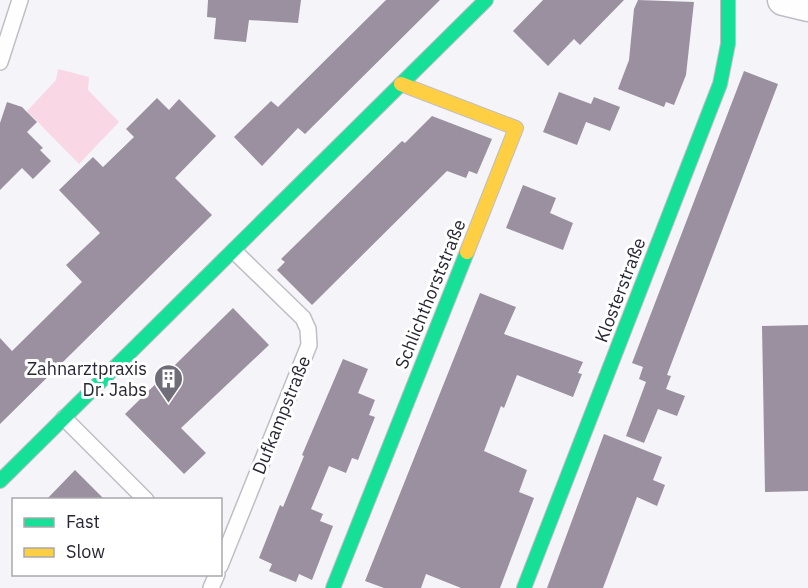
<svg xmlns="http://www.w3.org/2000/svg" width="808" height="588" viewBox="0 0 808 588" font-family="'IBM Plex Sans',sans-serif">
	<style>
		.green { fill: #fad7e5 }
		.building { fill: #9b909f }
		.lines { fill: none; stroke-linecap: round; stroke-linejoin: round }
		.lane-casing { stroke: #bfbec6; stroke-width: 18 }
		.street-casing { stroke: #bfbec6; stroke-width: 33 }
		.fast-casing { stroke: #bfbec6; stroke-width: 16 }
		.slow-casing { stroke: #bfbec6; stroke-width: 16 }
		.lane { stroke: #fefefe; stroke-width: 15 }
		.street { stroke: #fefefe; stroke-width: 30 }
		.fast { stroke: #16e098; stroke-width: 14 }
		.slow { stroke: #ffcf43; stroke-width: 14 }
		.labels { text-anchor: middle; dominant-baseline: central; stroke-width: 6; stroke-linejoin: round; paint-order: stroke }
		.street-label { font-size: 18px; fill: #272633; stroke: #fff }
		.poi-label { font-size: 18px; fill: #272633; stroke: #fff; text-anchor: end }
	</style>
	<rect width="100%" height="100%" fill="#f5f5f9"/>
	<path class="green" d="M58,69L89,77L88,90L119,122L79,164L27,111L56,80Z"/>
	<g class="building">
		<path d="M208,0H301L298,23L249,20L246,42L214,39L216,18L207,17Z"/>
		<path d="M386,0H440L305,134L298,128L262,166L234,137L271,101L278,107Z"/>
		<path d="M543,0H624L580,45L574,39L548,66L513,31Z"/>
		<path d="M638,0L694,2L686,75L674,105L666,102L664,107L618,89L629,60L634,9Z"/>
		<path d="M744,71L778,84L667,375L671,376L666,389L685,396L677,416L658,409L644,443L626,436L646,382L639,379L643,367L632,363Z"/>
		<path d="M559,92L591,104L594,97L620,107L610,131L586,122L577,145L543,132Z"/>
		<path d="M157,98L169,110L179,99L216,136L175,178L212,215L0,424V338L12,351L82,282L66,265L100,233L59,190L93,157L103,167L134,137L126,129Z"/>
		<path d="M7,102L22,107L37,122L27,132L43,148L40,150L51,161L33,179L22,168L0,190V123Z"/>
		<path d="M432,116L492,139L477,174L469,171L466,178L447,171L312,305L277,270L285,262L281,259L402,141L405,143Z"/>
		<path d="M523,185L556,198L550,213L573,223L563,250L506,228Z"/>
		<path d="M480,293L516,307L504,334L583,362L578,373L582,374L573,397L517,375L504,408L501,406L484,451L527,470L519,492L534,498L500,588H461L426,574L421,588H384L365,581Z"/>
		<path d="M233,308L269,345L181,428L206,453L184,474L125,414Z"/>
		<path d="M808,325V491L765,492L762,326Z"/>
		<path d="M343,359L368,369L358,393L375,400L369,415L375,417L358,460L352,458L346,473L329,466L311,509L323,514L320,521L333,526L312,580L299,574L296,582L269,571L272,564L259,558L280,505L283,507L304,456L302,455Z"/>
		<path d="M604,434L662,457L653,480L665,485L657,506L637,497L603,588H547Z"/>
		<path d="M75,470L105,500H46Z"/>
	</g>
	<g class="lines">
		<defs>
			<g id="lane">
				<path d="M0,62L20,0"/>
				<path d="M64,418L146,500"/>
				<path d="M220,566L309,345L308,329L303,318L234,251"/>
				<path d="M211,588L217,574"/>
			</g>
			<path id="street" d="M783,0L808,6"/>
			<g id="fast">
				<path d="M0,481L486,0"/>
				<path d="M333,588L467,252"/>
				<path d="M524,588L720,84L728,44V0"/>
			</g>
			<path id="slow" d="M401,84L516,128L467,252"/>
		</defs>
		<use href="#lane" class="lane-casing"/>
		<use href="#street" class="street-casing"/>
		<use href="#fast" class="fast-casing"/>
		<use href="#slow" class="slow-casing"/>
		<use href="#lane" class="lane"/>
		<use href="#street" class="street"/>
		<use href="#fast" class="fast"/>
		<use href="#slow" class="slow"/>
	</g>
	<defs>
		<symbol id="building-pin" viewBox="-11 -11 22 30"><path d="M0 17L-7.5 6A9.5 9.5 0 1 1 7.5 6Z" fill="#6f6e78" stroke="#fff"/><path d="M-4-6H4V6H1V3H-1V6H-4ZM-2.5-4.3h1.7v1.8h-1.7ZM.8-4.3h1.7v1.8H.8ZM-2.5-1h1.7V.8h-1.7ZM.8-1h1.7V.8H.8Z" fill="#fff"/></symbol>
	</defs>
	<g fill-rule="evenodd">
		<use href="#building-pin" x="152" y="362" width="33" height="45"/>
	</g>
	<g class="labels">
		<g class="street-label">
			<text transform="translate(620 290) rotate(-69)">Klosterstraße</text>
			<text transform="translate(430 294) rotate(-68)">Schlichthorststraße</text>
			<text transform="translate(281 415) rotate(-68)">Dufkampstraße</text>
		</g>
		<g class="poi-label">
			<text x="147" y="368">Zahnarztpraxis<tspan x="147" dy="21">Dr. Jabs</tspan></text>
		</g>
	</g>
	<rect x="12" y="498" width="210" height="78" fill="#ffffff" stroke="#a9a8ad" stroke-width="1.5"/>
	<rect x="24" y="518" width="30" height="9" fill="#16e098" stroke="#a9a8ad" stroke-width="1.5"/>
	<text x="66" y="528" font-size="18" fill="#272633">Fast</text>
	<rect x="24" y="548" width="30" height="9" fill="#ffcf43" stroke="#a9a8ad" stroke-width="1.5"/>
	<text x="66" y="558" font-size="18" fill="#272633">Slow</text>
</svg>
